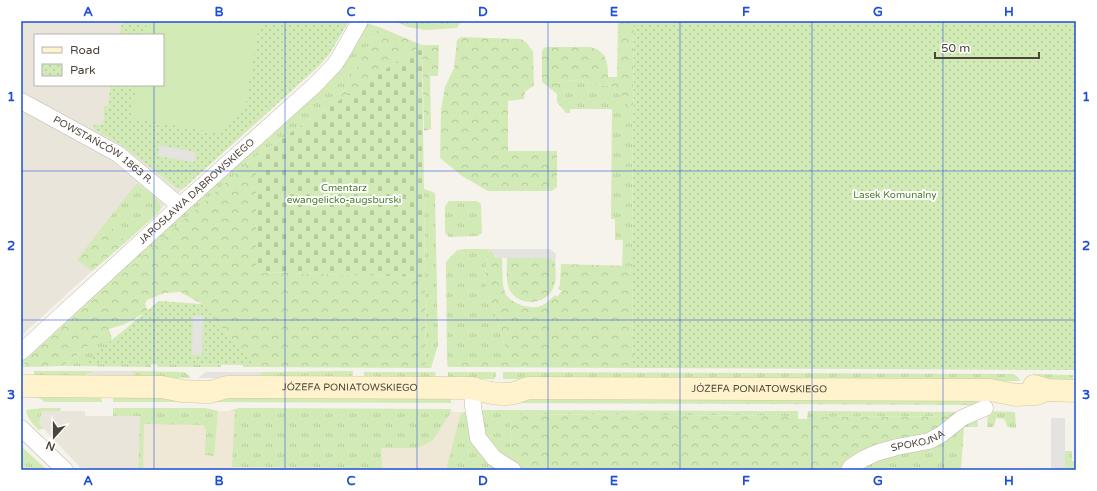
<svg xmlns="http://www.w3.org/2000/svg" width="1097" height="491" viewBox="0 0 1097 491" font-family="'Varela Round',sans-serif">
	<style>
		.residential { fill: #eae5da }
		.education { fill: #efe8d6 }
		.grass { fill: url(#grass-tufts) }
		.forest { fill: url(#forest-crowns) }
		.cemetery { fill: url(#cemetery-stones) }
		.park { fill: url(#park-dots) }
		.pitch { fill: #d2eab5 }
		.parking { fill: #e5e3e0 }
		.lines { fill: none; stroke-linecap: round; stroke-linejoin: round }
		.street-casing { stroke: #c2bbae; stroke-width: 17 }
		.secondary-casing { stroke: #d6c79b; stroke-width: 23 }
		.street { stroke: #fff; stroke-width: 16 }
		.secondary { stroke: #fff3cd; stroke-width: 22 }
		.grid { fill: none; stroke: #1d4ed8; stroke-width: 1; stroke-opacity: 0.55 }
		.labels { text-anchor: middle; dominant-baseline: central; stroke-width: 4; stroke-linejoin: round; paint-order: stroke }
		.street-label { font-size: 10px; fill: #4b4439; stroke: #fff }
		.park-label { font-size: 10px; fill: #4a7f2a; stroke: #fff }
		.neatline { fill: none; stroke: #1d4ed8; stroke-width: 1.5 }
		.grid-label { font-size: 13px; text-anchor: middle; font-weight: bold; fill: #1d4ed8 }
	</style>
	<defs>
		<pattern id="grass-tufts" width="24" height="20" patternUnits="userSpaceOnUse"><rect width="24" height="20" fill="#d2eab5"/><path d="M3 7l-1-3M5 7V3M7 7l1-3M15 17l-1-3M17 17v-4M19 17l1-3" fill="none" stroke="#b6ca9c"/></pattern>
		<pattern id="forest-crowns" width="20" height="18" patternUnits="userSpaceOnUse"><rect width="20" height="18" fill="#d2eab5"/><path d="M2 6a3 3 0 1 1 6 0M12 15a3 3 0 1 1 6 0" fill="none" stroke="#b6ca9c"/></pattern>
		<pattern id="cemetery-stones" width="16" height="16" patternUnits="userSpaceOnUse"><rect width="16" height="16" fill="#d2eab5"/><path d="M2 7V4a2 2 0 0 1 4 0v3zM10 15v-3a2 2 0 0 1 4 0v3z" fill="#b6ca9c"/></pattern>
		<pattern id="park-dots" width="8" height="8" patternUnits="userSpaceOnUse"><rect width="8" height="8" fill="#d2eab5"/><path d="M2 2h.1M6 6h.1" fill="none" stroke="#b6ca9c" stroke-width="1.8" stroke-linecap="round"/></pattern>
	</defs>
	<rect width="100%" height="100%" fill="#f6f3ec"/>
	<g class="residential">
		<path d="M21,21H122L119,35H35V85H110L108,107H104L103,125L93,124L94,129L121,145L181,189L184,188L161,208L159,212L92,271L21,336Z"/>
		<path d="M42,411H85V416H140L138,470H83L39,424Z"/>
	</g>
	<path class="education" d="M140,411L468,412L470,470H138Z"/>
	<g class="grass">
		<path d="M366,23L379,27L337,102L256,156L26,359L24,367H21V360L322,86Z"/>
		<path d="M573,80L613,87L633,111L632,266H622L623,240H615V219H611L612,109H570V113H566L557,102V83Z"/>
		<path d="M137,183C146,190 159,197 161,208L159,212L126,242L106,222Z"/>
		<path d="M424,189L435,193L438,345L431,368H426V366Z"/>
		<path d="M449,201H477L481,204L482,233L478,236L449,237L445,233V206Z"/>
		<path d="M464,249H489L484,279L509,360H447L446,262L457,250Z"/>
		<path d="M109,329L112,340L104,356L151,363V367L63,366Z"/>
		<path d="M157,363L221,365V367H157Z"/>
		<path d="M34,371H95C79,380 53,377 34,377Z"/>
		<path d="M132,371L185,372L191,378H139L135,376Z"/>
		<path d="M353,371L352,378L263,377L261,376V372Z"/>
		<path d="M364,372H435L436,374L432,379L364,378Z"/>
		<path d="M448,372H496V376L494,379H448Z"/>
		<path d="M503,372L1014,374L1019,378L1020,381L503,379Z"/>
		<path d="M1034,374L1073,375V379L1069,381L1031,377Z"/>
		<path d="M36,396H98L102,399V402H45Z"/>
		<path d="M117,396H191L185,402H113V399Z"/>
		<path d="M201,396L447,397L451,400V403L207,402Z"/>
		<path d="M504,397L975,399L978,405L507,403Z"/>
		<path d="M42,408H61L60,411H42L39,424L44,428L39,430C33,424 28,420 26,410Z"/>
		<path d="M113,408H205L218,411L214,456L205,455L206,430L203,425L144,424L143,470H138L140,416H113Z"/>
		<path d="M239,408L451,409V412L433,440L417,448H381L382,470H361V467L360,468L232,467L235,411H229Z"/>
		<path d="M480,410L798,411V419H807L808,411L977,412L978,427H964L961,470H842L958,416L812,417V422H793V416L511,414L510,453L534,470H446L461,413L468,412Z"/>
		<path d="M988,411L1015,412L1016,428L1007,427L1006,422L1004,419L996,418L994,427H987Z"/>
		<path d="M22,447L47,470H21V448Z"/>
		<path d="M1065,451H1072V461H1076V470H1054L1056,468H1065Z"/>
	</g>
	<g class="forest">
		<path d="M394,21H461L457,28L425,30L408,27Z"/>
		<path d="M618,21H634L633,111L613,87L573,80L557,83V94L542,82V52L543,49L546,47H590C607,52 608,61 608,77H617Z"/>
		<path d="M379,27L422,45H439L438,76H430L431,129L424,131L422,45L337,102Z"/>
		<path d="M461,37L521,39L527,43L533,52L534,85L525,92L524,99L508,101V151H557V187L552,191H488L462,176L440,158L441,109L445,87L454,68L457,40Z"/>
		<path d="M256,156V272L425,277L426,368L243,367V352H240L233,343L202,304L180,292L164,293L147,300L145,304L148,311L125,324L109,329L63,366L24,367L26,359Z"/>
		<path d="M106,222L126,242L92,271L77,260Z"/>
		<path d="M489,249L493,252L496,258H502C503,269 501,282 505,292C508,302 527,309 537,307C544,306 550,300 555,295L557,297L562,291L558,289L560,285L561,264L632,266L633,368L448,367L447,360H509L484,279Z"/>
		<path d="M507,258H550L555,261C556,270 557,285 551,292C540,307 514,305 508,286C506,277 507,267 507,258Z"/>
		<path d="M511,414L793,416V422H811L812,417L959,416L928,436L842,470H534L510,453Z"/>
	</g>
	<path class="cemetery" d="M422,45L425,277L256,272V156Z"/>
	<g class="park">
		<path d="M122,21H349L330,53L320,65L184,188L182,189L177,188L121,145L94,129L93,124L103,125L104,106L108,107L110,85H163V35H119Z"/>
		<path d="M634,21H1076V370L633,368L632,266Z"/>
		<path d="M159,301L202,304L235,342L254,365L83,364Z"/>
	</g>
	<path class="pitch" d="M147,21H260L245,108L218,133L131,118L136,85H163V35H145Z"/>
	<g class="parking">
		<path d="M159,145L196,152L194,162L158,156Z"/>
		<path d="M489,249H550L556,254L555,261L550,258H496L495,257L493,252Z"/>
		<path d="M193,316H203L202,355H192Z"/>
		<path d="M95,371H132L135,376L139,378L80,376L88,375Z"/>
		<path d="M206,372H261V376L265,378H198Z"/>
		<rect x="1051" y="418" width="14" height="50"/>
	</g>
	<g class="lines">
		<defs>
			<g id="street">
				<path id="s1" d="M21,101L47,115L118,154L180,206"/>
				<path id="s2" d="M21,352L180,206L315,85L335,64L342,53L360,21"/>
				<path d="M472,388L473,406L478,438L494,458L513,470"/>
				<path d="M21,428L65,470"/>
				<path id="s3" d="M849,470L851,467L863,459L876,453L897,447L929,441L942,434L962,418L985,408"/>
			</g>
			<g id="secondary">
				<path id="s4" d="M21,386L162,387L182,391L204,392H210L227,387L472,388C486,392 499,396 514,393C519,392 524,389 529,388L990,390L1016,395L1036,394L1047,390"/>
				<path d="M1034,386L1047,390L1076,391"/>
			</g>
		</defs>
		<use href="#street" class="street-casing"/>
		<use href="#secondary" class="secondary-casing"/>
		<use href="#street" class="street"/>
		<use href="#secondary" class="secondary"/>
	</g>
	<path class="grid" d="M154,21V35M285,21V470M417,21V470M548,21V470M680,21V470M812,21V470M943,21V470M154,85V470M21,171H1076M21,320H1076"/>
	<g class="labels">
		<g class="street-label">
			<text stroke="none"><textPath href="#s1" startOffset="96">POWSTAŃCÓW 1863 R.</textPath></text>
			<text stroke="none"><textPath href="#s2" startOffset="238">JAROSŁAWA DĄBROWSKIEGO</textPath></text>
			<text stroke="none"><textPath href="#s4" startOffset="330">JÓZEFA PONIATOWSKIEGO</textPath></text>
			<text stroke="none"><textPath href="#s4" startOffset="741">JÓZEFA PONIATOWSKIEGO</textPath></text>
			<text stroke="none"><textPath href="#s3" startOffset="76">SPOKOJNA</textPath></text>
		</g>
		<g class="park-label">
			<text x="344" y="188">Cmentarz<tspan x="344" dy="12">ewangelicko-augsburski</tspan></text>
			<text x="895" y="195">Lasek Komunalny</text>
		</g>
	</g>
	<rect width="1097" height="491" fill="none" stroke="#ffffff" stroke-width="44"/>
	<rect x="34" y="34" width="130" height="52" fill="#ffffff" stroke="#b7b4b0"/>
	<rect x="42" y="47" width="20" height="6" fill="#fff3cd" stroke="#b7b4b0"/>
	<text x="70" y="54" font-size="12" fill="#4b4439">Road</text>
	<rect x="42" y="64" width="20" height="12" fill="url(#park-dots)" stroke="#b7b4b0"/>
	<text x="70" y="74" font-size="12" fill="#4b4439">Park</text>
	<g transform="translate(54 437) rotate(201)" stroke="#ffffff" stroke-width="3" paint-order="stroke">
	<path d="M0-3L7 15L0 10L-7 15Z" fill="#4b4439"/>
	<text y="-6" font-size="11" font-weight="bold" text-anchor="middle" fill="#4b4439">N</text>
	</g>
	<path d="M935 52v6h104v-6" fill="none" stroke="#4b4439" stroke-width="2"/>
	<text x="941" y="52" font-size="12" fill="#4b4439" stroke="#ffffff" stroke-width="3" paint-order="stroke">50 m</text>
	<rect x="22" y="22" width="1053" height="447" class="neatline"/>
	<g class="grid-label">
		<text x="88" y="16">A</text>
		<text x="219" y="16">B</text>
		<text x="351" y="16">C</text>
		<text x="483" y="16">D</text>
		<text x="614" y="16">E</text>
		<text x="746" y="16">F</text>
		<text x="878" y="16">G</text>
		<text x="1009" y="16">H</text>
		<text x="11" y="101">1</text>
		<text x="1086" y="101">1</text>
		<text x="11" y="250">2</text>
		<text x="1086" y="250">2</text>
		<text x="11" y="399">3</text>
		<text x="1086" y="399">3</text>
		<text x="88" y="485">A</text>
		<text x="219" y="485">B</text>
		<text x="351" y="485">C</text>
		<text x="483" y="485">D</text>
		<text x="614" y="485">E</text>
		<text x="746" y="485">F</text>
		<text x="878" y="485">G</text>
		<text x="1009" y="485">H</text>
	</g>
</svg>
